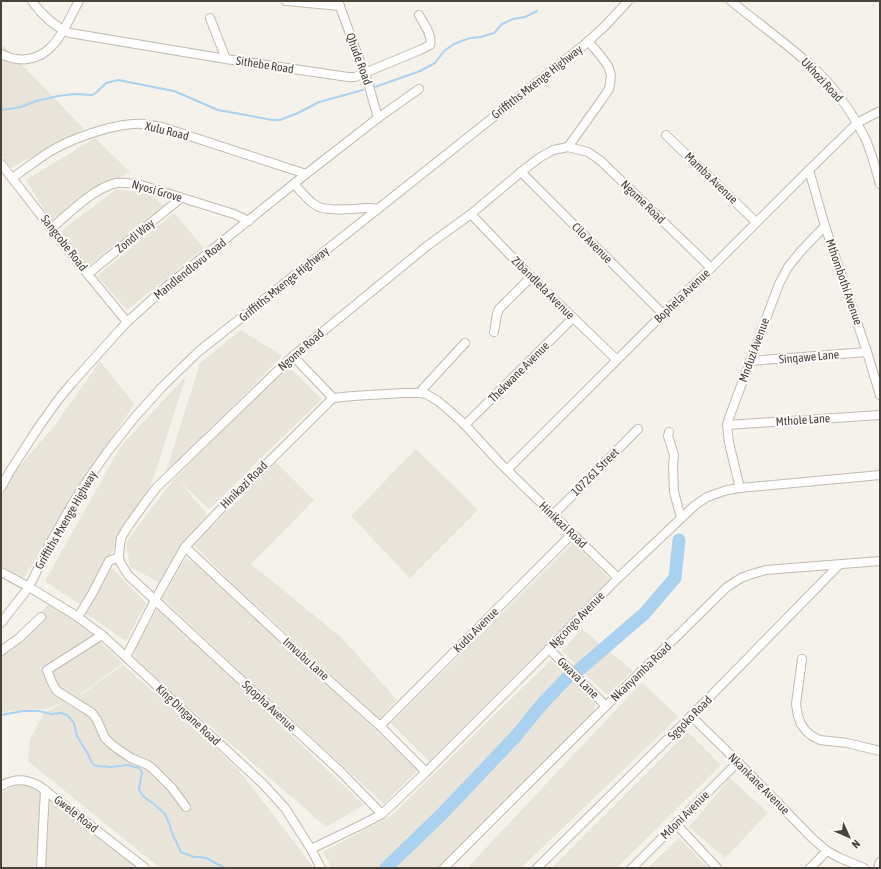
<svg xmlns="http://www.w3.org/2000/svg" width="881" height="869" viewBox="0 0 881 869" font-family="'Asap Condensed',sans-serif">
	<style>
		.residential { fill: #e9e4d9 }
		.lines { fill: none; stroke-linecap: round; stroke-linejoin: round }
		.stream { stroke: #a9d1f0; stroke-width: 2 }
		.river { stroke: #a9d1f0; stroke-width: 13 }
		.minor-casing { stroke: #c1baad; stroke-width: 10 }
		.minor { stroke: #fff; stroke-width: 8 }
		.labels { text-anchor: middle; dominant-baseline: central; stroke-width: 4; stroke-linejoin: round; paint-order: stroke }
		.street-label { font-size: 12px; fill: #494339; stroke: #fff }
	</style>
	<rect width="100%" height="100%" fill="#f5f2eb"/>
	<g class="residential">
		<path d="M1,43L84,129L11,168L1,155Z"/>
		<path d="M95,138L130,172L91,190L51,221L26,180Z"/>
		<path d="M115,190L147,192L164,206L87,267L61,231Z"/>
		<path d="M174,213L204,248L127,310L97,276Z"/>
		<path d="M241,330L282,356L165,475L200,363Z"/>
		<path d="M100,361L134,404L24,578L1,566V494L18,468L56,424Z"/>
		<path d="M285,363L322,399L209,509L178,480L207,514L160,583L130,567L126,542L175,478Z"/>
		<path d="M186,376L152,483L81,605L45,581L121,446Z"/>
		<path d="M416,449L478,510L410,578L351,516Z"/>
		<path d="M276,462L314,500L251,564L342,638L397,700L379,719L232,583L194,545Z"/>
		<path d="M574,542L611,580L429,761L391,723Z"/>
		<path d="M186,558L211,575L418,770L384,804L214,647L162,598Z"/>
		<path d="M112,568L146,603L126,641L84,612L105,578Z"/>
		<path d="M49,604L81,624L123,663L79,695L83,694L96,684L123,665L162,699L238,769L314,868H160L28,761L30,739L44,713L66,701L46,709L23,710L1,712V648Z"/>
		<path d="M158,608L364,805L326,827L186,705L136,659L134,651Z"/>
		<path d="M582,629L633,671L607,695L562,651Z"/>
		<path d="M551,660L596,704L591,715L439,868H332L323,852L391,816Z"/>
		<path d="M642,682L678,717L521,868H467Z"/>
		<path d="M688,732L721,765L617,868H552Z"/>
		<path d="M730,778L768,813L725,858L689,827Z"/>
		<path d="M18,783L37,787L42,797L35,868H1V794Z"/>
		<path d="M50,799L139,868H45Z"/>
		<path d="M679,838L708,868H648Z"/>
	</g>
	<g class="lines">
		<g class="stream">
			<path d="M375,87L420,71L435,63L444,51L454,44L470,38L481,37L494,33L502,24L513,19L525,17L537,11"/>
			<path d="M1,110L21,107L36,101L58,96L74,94L92,95L97,92L106,83L118,80L174,91L218,110L246,115L272,120H280L298,113L319,102L363,90"/>
			<path d="M1,715L23,711H39L51,714L61,713L67,715L74,723L77,736L88,754L91,761L95,766L111,767L127,765L139,768L142,772L139,790L144,797L154,804L165,814L169,823L172,833L181,852L194,857H200L206,858L225,868"/>
		</g>
		<g class="river">
			<path d="M580,669L644,614L675,578L679,540"/>
			<path d="M386,868L441,815L516,736L542,704L568,677"/>
		</g>
		<defs>
			<g id="minor">
				<path d="M32,1C40,13 56,28 70,33L226,59L348,77H355L420,50L430,45C433,35 423,23 419,15"/>
				<path d="M286,1L340,6"/>
				<path d="M338,1L369,86L378,118"/>
				<path d="M731,1C760,25 792,47 819,73C838,92 854,116 866,140C872,154 876,170 880,184"/>
				<path d="M210,18L226,59"/>
				<path d="M1,54C19,63 38,61 52,46C63,35 71,15 79,1"/>
				<path d="M666,135L756,222"/>
				<path d="M568,147L603,98L609,89L610,84L611,75L608,66L600,55L588,41"/>
				<path d="M1,164L72,255L127,322"/>
				<path d="M809,170L825,226L867,352L880,395"/>
				<path d="M521,172L663,314"/>
				<path d="M12,178C27,168 42,155 58,147C79,136 120,122 143,124C149,125 156,126 162,127L306,174"/>
				<path d="M294,184C302,192 309,203 319,207C328,211 344,209 353,209C362,208 370,207 378,209"/>
				<path d="M471,214L531,277L617,360"/>
				<path d="M52,228C69,213 94,188 116,183C124,182 133,184 141,185L234,214L249,221"/>
				<path d="M88,274L181,198"/>
				<path d="M494,332L497,314L499,309L531,277"/>
				<path d="M293,356L333,398"/>
				<path d="M750,361L867,352"/>
				<path d="M419,393L465,343"/>
				<path d="M465,425L573,318"/>
				<path d="M727,425L880,415"/>
				<path d="M669,432L668,436L669,439L674,455L673,466L674,492L681,518"/>
				<path d="M507,470L663,314L711,268L809,170L857,123L880,111"/>
				<path d="M1,488L10,471L40,425L58,400L71,384L127,322L167,286L306,174L378,118L419,89"/>
				<path d="M740,488L729,443L727,425L729,418L779,284L788,267L801,251L825,226"/>
				<path d="M553,515L638,429"/>
				<path d="M185,547L303,657L380,726L426,772"/>
				<path d="M1,572L29,587L75,615L102,635L126,657L262,783L285,808L311,849L321,868"/>
				<path d="M78,617L92,594L109,561L119,557"/>
				<path d="M1,623L11,610L29,587L53,538L70,508L87,481L108,451L135,417L162,387L198,352L584,45L605,26L628,1"/>
				<path d="M102,635L47,670C50,677 52,685 57,691L92,713L97,720L105,738L112,745L131,758L148,765L154,770L172,788L186,807"/>
				<path d="M549,649L606,706"/>
				<path d="M1,651L19,638L41,617"/>
				<path d="M126,657L155,600L185,547L218,512L333,398L353,396L403,393H419L426,394L438,401L451,412L465,425L500,463L618,578"/>
				<path d="M802,659L796,704L798,716L801,724L806,731L812,736L820,740L847,743L880,751"/>
				<path d="M691,716L738,762L813,839L827,851"/>
				<path d="M380,726L572,534"/>
				<path d="M1,786C14,778 25,779 38,785L145,868"/>
				<path d="M382,814L340,771L213,654L128,575L120,562L119,557V554L121,538L129,525L147,500L157,487L293,356L427,246L471,214L521,172L539,158L553,150L568,147L588,152L601,161L711,268"/>
				<path d="M676,824L717,868"/>
				<path d="M311,849L363,824L382,814L426,772L549,649L618,578L694,506L707,497L727,490L740,488L880,475"/>
				<path d="M41,868L45,790"/>
				<path d="M444,868L606,706L727,587L741,578L752,574L766,570L880,561"/>
				<path d="M537,868L691,716L839,565"/>
				<path d="M632,868L738,762"/>
				<path d="M810,868L827,851L840,858L864,868"/>
				<path d="M878,868L880,862"/>
			</g>
		</defs>
		<use href="#minor" class="minor-casing"/>
		<use href="#minor" class="minor"/>
	</g>
	<g class="labels">
		<g class="street-label">
			<text transform="translate(359 59) rotate(70)">Qhude Road</text>
			<text transform="translate(265 65) rotate(9)">Sithebe Road</text>
			<text transform="translate(822 80) rotate(47)">Ukhozi Road</text>
			<text transform="translate(537 82) rotate(-38)">Griffiths Mxenge Highway</text>
			<text transform="translate(167 131) rotate(14)">Xulu Road</text>
			<text transform="translate(711 178) rotate(44)">Mamba Avenue</text>
			<text transform="translate(157 191) rotate(16)">Nyosi Grove</text>
			<text transform="translate(643 202) rotate(44)">Ngome Road</text>
			<text transform="translate(135 236) rotate(-39)">Zondi Way</text>
			<text transform="translate(64 243) rotate(52)">Sangcobe Road</text>
			<text transform="translate(592 243) rotate(45)">Cilo Avenue</text>
			<text transform="translate(190 269) rotate(-39)">Mandlendlovu Road</text>
			<text transform="translate(844 282) rotate(71)">Mthombothi Avenue</text>
			<text transform="translate(284 284) rotate(-39)">Griffiths Mxenge Highway</text>
			<text transform="translate(543 288) rotate(45)">Zibandlela Avenue</text>
			<text transform="translate(682 296) rotate(-44)">Bophela Avenue</text>
			<text transform="translate(301 350) rotate(-41)">Ngome Road</text>
			<text transform="translate(754 350) rotate(-70)">Mnduzi Avenue</text>
			<text transform="translate(809 357) rotate(-5)">Sinqawe Lane</text>
			<text transform="translate(519 372) rotate(-45)">Thekwane Avenue</text>
			<text transform="translate(803 420) rotate(-4)">Mthole Lane</text>
			<text transform="translate(595 472) rotate(-45)">107261 Street</text>
			<text transform="translate(244 485) rotate(-45)">Hinikazi Road</text>
			<text transform="translate(66 520) rotate(-60)">Griffiths Mxenge Highway</text>
			<text transform="translate(563 525) rotate(44)">Hinikazi Road</text>
			<text transform="translate(577 620) rotate(-46)">Ngcongo Avenue</text>
			<text transform="translate(476 630) rotate(-45)">Kudu Avenue</text>
			<text transform="translate(306 659) rotate(42)">Imvubu Lane</text>
			<text transform="translate(641 672) rotate(-44)">Nkanyamba Road</text>
			<text transform="translate(578 678) rotate(45)">Gwava Lane</text>
			<text transform="translate(269 706) rotate(43)">Sqopha Avenue</text>
			<text transform="translate(188 715) rotate(43)">King Dingane Road</text>
			<text transform="translate(690 718) rotate(-45)">Sgqoko Road</text>
			<text transform="translate(759 784) rotate(45)">Nkankane Avenue</text>
			<text transform="translate(76 814) rotate(38)">Gwele Road</text>
			<text transform="translate(685 815) rotate(-45)">Mdoni Avenue</text>
		</g>
	</g>
	<rect width="881" height="869" fill="none" stroke="#494339" stroke-width="4"/>
	<g transform="translate(849 837) rotate(135)" stroke="#ffffff" stroke-width="3" paint-order="stroke">
	<path d="M0-3L7 15L0 10L-7 15Z" fill="#494339"/>
	<text y="-6" font-size="11" font-weight="bold" text-anchor="middle" fill="#494339">N</text>
	</g>
</svg>
